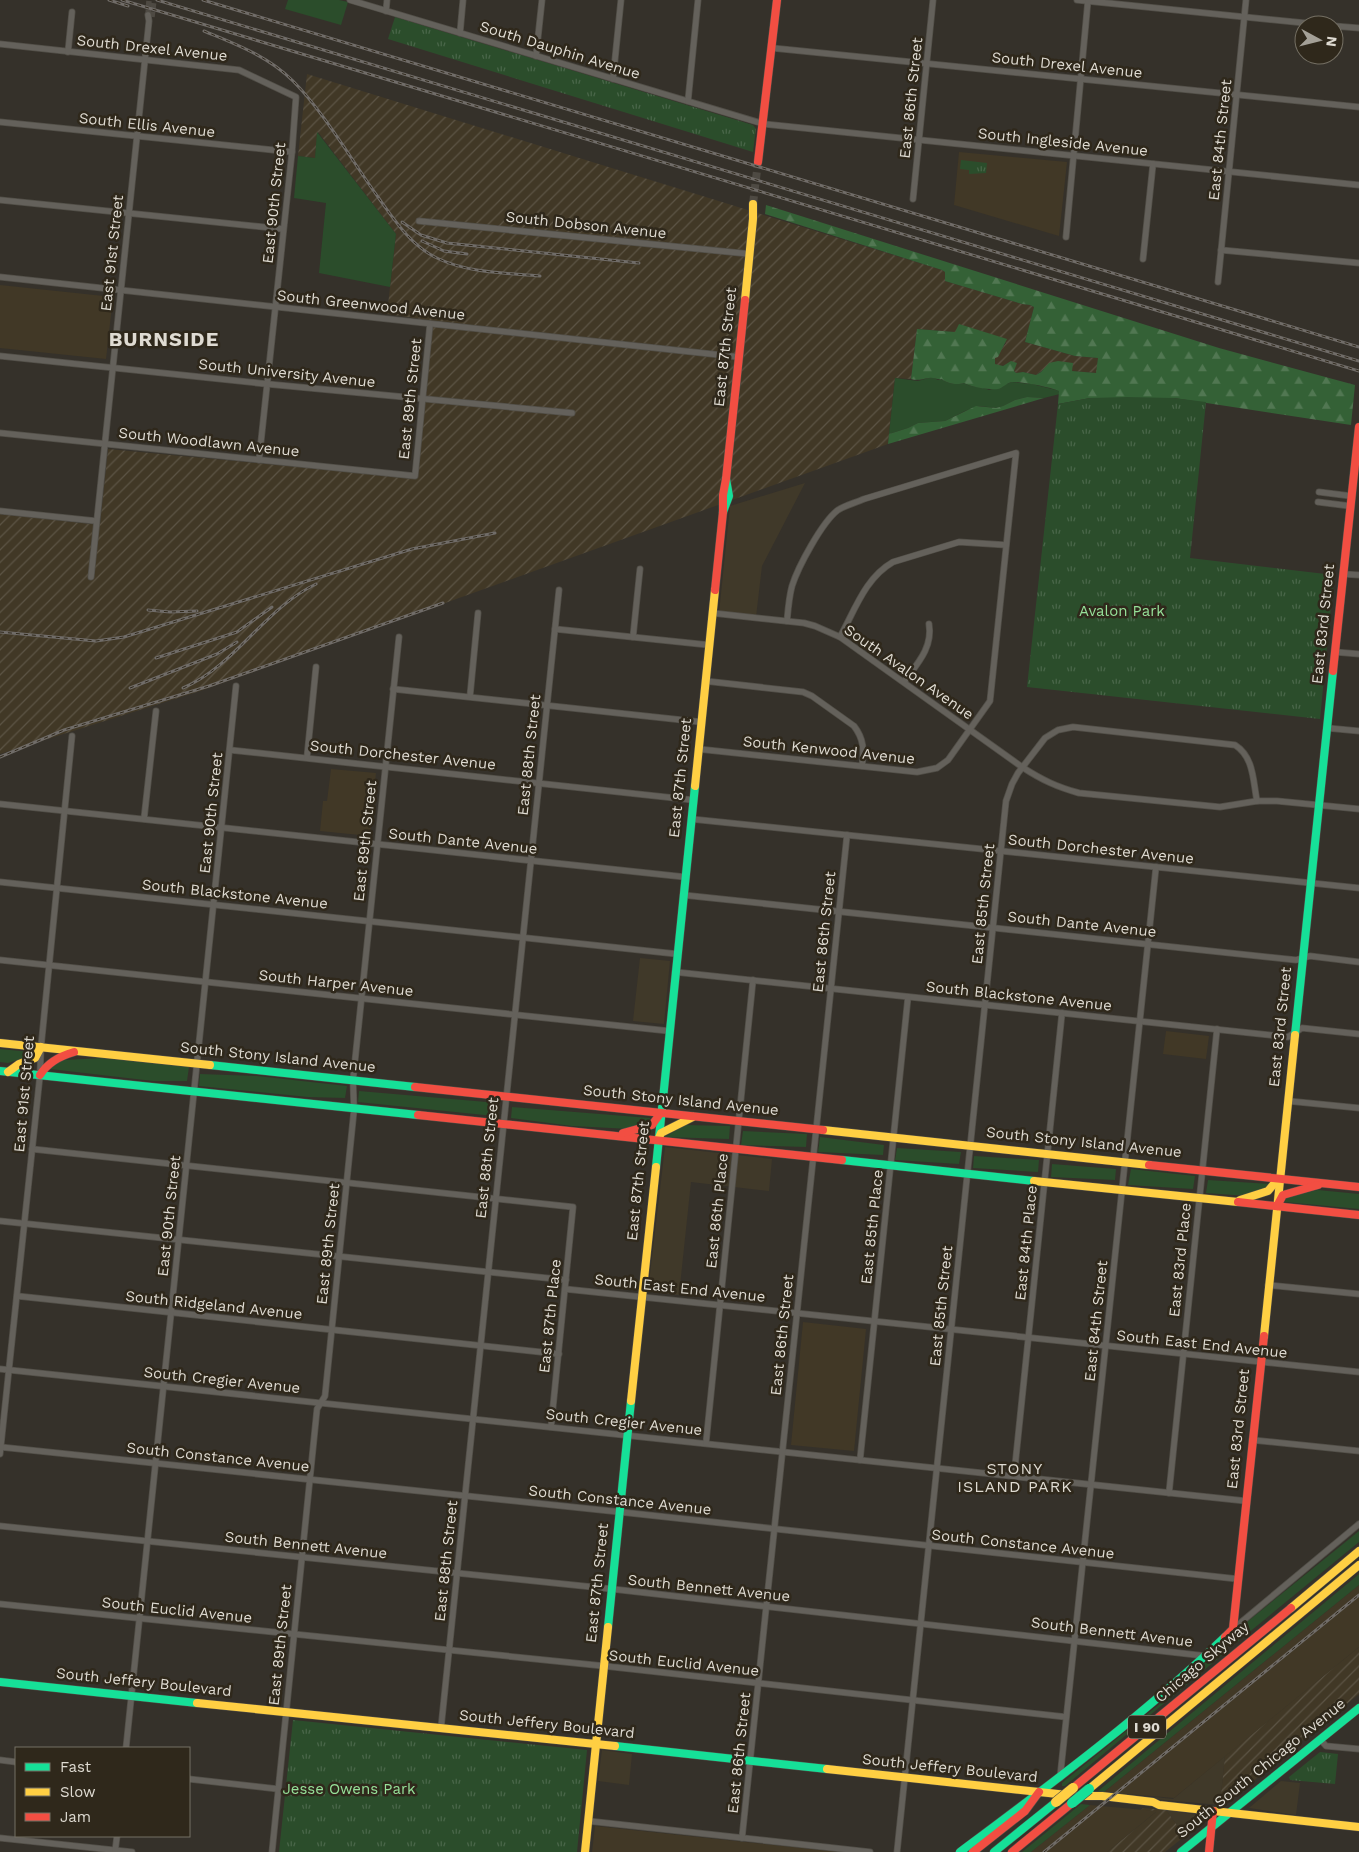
<svg xmlns="http://www.w3.org/2000/svg" width="1359" height="1852" viewBox="0 0 1359 1852" font-family="'Work Sans',sans-serif">
	<style>
		.commercial { fill: #403929 }
		.industrial { fill: url(#industrial-furrows) }
		.built { fill: #413826 }
		.green { fill: #2b4d2b }
		.forest { fill: url(#forest-firs) }
		.park { fill: url(#park-tufts) }
		.lines { fill: none; stroke-linecap: round; stroke-linejoin: round }
		.street-tunnel { stroke: #4e4a43; stroke-width: 5.5; stroke-dasharray: 5.5 3; stroke-linecap: butt }
		.secondary-tunnel { stroke: #4e4a43; stroke-width: 8; stroke-dasharray: 8 4; stroke-linecap: butt }
		.street-casing { stroke: #524f48; stroke-width: 7 }
		.fast-casing { stroke: #524f48; stroke-width: 9 }
		.slow-casing { stroke: #524f48; stroke-width: 9 }
		.jam-casing { stroke: #524f48; stroke-width: 9 }
		.street { stroke: #64615b; stroke-width: 5.5 }
		.fast { stroke: #16e098; stroke-width: 8 }
		.slow { stroke: #ffcf43; stroke-width: 8 }
		.jam { stroke: #f24e42; stroke-width: 8 }
		.rail-casing { stroke: #706c68; stroke-width: 3 }
		.rail { stroke: #2f281b; stroke-width: 1; stroke-dasharray: 4; stroke-linecap: butt }
		.fast-bridge-casing { stroke: #524f48; stroke-width: 11; stroke-linecap: butt }
		.slow-bridge-casing { stroke: #524f48; stroke-width: 11; stroke-linecap: butt }
		.fast-bridge { stroke: #16e098; stroke-width: 10 }
		.slow-bridge { stroke: #ffcf43; stroke-width: 10 }
		.labels { text-anchor: middle; dominant-baseline: central; stroke-width: 5; stroke-linejoin: round; paint-order: stroke }
		.shield { fill: #2f281b; stroke: #aaa59b; stroke-width: 1 }
		.shield-label { font-size: 14px; font-weight: bold; fill: #dfdbd2 }
		.street-label { font-size: 15px; fill: #dfdbd2; stroke: #2f281b }
		.park-label { font-size: 15px; fill: #96e199; stroke: #2f281b }
		.neighbourhood-label { font-size: 16px; letter-spacing: 1px; fill: #dfdbd2; stroke: #2f281b }
		.district-label { font-size: 20px; font-weight: bold; letter-spacing: 1px; fill: #dfdbd2; stroke: #2f281b }
	</style>
	<defs>
		<pattern id="industrial-furrows" width="10" height="10" patternUnits="userSpaceOnUse" patternTransform="scale(1.25)"><rect width="10" height="10" fill="#413826"/><path d="M-1 1l2-2M0 10L10 0M9 11l2-2" fill="none" stroke="#5c5445"/></pattern>
		<pattern id="forest-firs" width="22" height="20" patternUnits="userSpaceOnUse" patternTransform="scale(1.25)"><rect width="22" height="20" fill="#346136"/><path d="M5 1l3.5 6h-7zM16 11l3.5 6h-7z" fill="#517752"/></pattern>
		<pattern id="park-tufts" width="24" height="20" patternUnits="userSpaceOnUse" patternTransform="scale(1.25)"><rect width="24" height="20" fill="#2b4d2b"/><path d="M3 7l-1-3M5 7V3M7 7l1-3M15 17l-1-3M17 17v-4M19 17l1-3" fill="none" stroke="#496649"/></pattern>
	</defs>
	<rect width="100%" height="100%" fill="#35312a"/>
	<g class="commercial">
		<path d="M805,483L762,566L756,617L719,613L730,506Z"/>
		<path d="M640,958L670,961L664,1024L633,1021Z"/>
		<path d="M665,1147L772,1159L769,1191L691,1182L679,1295L648,1291Z"/>
		<path d="M602,1750L632,1754L629,1785L598,1781Z"/>
		<path d="M1225,1756L1220,1805L1153,1799L1156,1797L1173,1799Z"/>
		<path d="M1281,1781L1300,1783L1296,1815L1249,1808Z"/>
		<path d="M1166,1810L1206,1816L1207,1818L1185,1836Z"/>
	</g>
	<g class="industrial">
		<path d="M307,74L942,270L945,272V281L1022,304L1030,305L1034,307L1025,342L1075,356L1098,358L1097,373L1044,369L1036,375L1023,372L1016,373L1014,371L1016,363L1000,366L995,364V358L1006,343L955,332L917,329L911,379L895,378L888,444L200,691L0,754V514L100,525L108,449L414,478L428,320L387,314L396,234L318,132L315,158L298,156Z"/>
		<path d="M1359,1647V1694L1223,1806L1220,1805L1225,1756Z"/>
		<path d="M1143,1808L1166,1810L1185,1836L1165,1852H1107L1156,1812L1141,1810Z"/>
	</g>
	<g class="built">
		<path d="M959,152L1067,162L1059,236L954,205Z"/>
		<path d="M0,285L113,297L106,359L0,348Z"/>
		<path d="M331,769L376,773L370,836L320,831L323,801H327Z"/>
		<path d="M1166,1031L1209,1036L1206,1059L1163,1054Z"/>
		<path d="M803,1322L866,1329L854,1451L791,1445Z"/>
		<path d="M1359,1585V1647L1174,1798L1104,1792Z"/>
		<path d="M1090,1805L1157,1811L1107,1852H1031Z"/>
		<path d="M595,1826L840,1852H592Z"/>
	</g>
	<g class="green">
		<path d="M288,0H339L348,2L341,25L285,9Z"/>
		<path d="M317,132L396,234L390,287L319,273L326,203L294,198L298,156L315,158Z"/>
		<path d="M932,377L938,380L942,379C947,384 958,385 964,383C972,388 981,386 989,390L1012,382L1032,384L1060,391V394L1044,398L1027,397L1015,400L1003,406L996,408L979,406L965,411L945,421L918,423L908,428L889,434L895,378L918,381Z"/>
		<path d="M0,1049L31,1052V1056L8,1063L0,1062Z"/>
		<path d="M102,1058L189,1067L187,1081H153L50,1069V1065L65,1060Z"/>
		<path d="M200,1074L257,1076L347,1086L345,1098L308,1097L199,1086Z"/>
		<path d="M359,1091L498,1103L494,1116L358,1102Z"/>
		<path d="M512,1107L650,1118L649,1123L630,1129L572,1126L511,1118Z"/>
		<path d="M686,1125L730,1126L729,1139L664,1137Z"/>
		<path d="M743,1131L807,1134L806,1147L741,1145Z"/>
		<path d="M820,1137L884,1145L883,1155L818,1152Z"/>
		<path d="M897,1148L961,1152L959,1164L895,1160Z"/>
		<path d="M974,1156L1039,1160L1038,1172L973,1168Z"/>
		<path d="M1052,1164L1116,1169L1115,1180L1051,1177Z"/>
		<path d="M1131,1169L1195,1176L1193,1189L1128,1185Z"/>
		<path d="M1208,1180L1270,1184L1269,1188L1247,1196L1206,1193Z"/>
		<path d="M1318,1190L1359,1194V1209L1285,1202L1286,1197Z"/>
		<path d="M1359,1531V1542L1236,1643L1238,1632L1242,1626Z"/>
		<path d="M1359,1574V1585L1104,1792L1098,1791Z"/>
		<path d="M1223,1645L1226,1646L1227,1651L1065,1786H1062V1783L1183,1685Z"/>
		<path d="M1081,1804L1090,1805L1031,1852H1022Z"/>
	</g>
	<g class="forest">
		<path d="M766,205L1219,348L1355,385L1351,425L1174,398H1090L1058,404L1059,391C1049,387 1024,382 1013,382C1007,382 1003,388 998,389C990,390 971,387 964,383C958,385 947,384 942,379C937,380 934,377 929,378C922,379 918,381 911,379L917,329L955,332L959,324L1007,339L998,357L995,358V364L1003,366L1011,361L1017,363L1014,371L1016,373L1023,372L1036,375L1041,372L1049,363L1058,361L1073,363L1072,371L1096,373L1098,358L1075,356L1025,342L1034,307L1030,305L1022,304L945,281V272L942,270L765,214Z"/>
		<path d="M1027,397L1044,398L888,444L889,434L908,428L918,423L945,421L976,406L996,408L1003,406L1015,400Z"/>
	</g>
	<g class="park">
		<path d="M395,17L753,125L756,129L753,152L388,39Z"/>
		<path d="M961,160L987,163L986,173L969,174V170L960,169Z"/>
		<path d="M1127,397L1174,398L1206,402L1190,558L1334,575L1320,719L1027,687L1058,404L1090,398Z"/>
		<path d="M293,1720L587,1750L577,1852H279Z"/>
		<path d="M1320,1752L1338,1754L1335,1784L1290,1780L1289,1777Z"/>
	</g>
	<g class="lines">
		<g class="street-tunnel">
			<path d="M148,15L149,0"/>
			<path d="M152,17L154,0"/>
		</g>
		<path class="secondary-tunnel" d="M753,204L758,162"/>
		<defs>
			<g id="street">
				<path d="M350,0L764,124L1359,185"/>
				<path d="M1077,0L1325,25"/>
				<path d="M386,11L387,0"/>
				<path d="M1334,26L1359,28"/>
				<path d="M460,33L463,0"/>
				<path d="M0,44L239,70L296,97L292,152L259,460"/>
				<path d="M772,48L1359,107"/>
				<path d="M68,52L72,12"/>
				<path d="M536,56L542,0"/>
				<path d="M613,79L621,0"/>
				<path d="M688,101L698,0"/>
				<path d="M0,122L292,152"/>
				<path d="M913,199L933,0"/>
				<path d="M0,200L283,229"/>
				<path d="M419,221L750,254"/>
				<path d="M1066,237L1088,0"/>
				<path d="M1221,250L1359,263"/>
				<path d="M1143,259L1153,164"/>
				<path d="M0,277L739,357"/>
				<path d="M1218,282L1246,0"/>
				<path d="M0,356L267,384L572,413"/>
				<path d="M0,433L415,476L430,324"/>
				<path d="M1319,492L1351,496"/>
				<path d="M1318,502L1350,506"/>
				<path d="M0,511L96,521"/>
				<path d="M1343,574L1359,575"/>
				<path d="M91,577L149,21L148,15"/>
				<path d="M712,613L804,623L815,626L840,637L1022,767C1042,780 1057,787 1079,793L1220,807L1257,801H1277L1359,809"/>
				<path d="M555,629L709,645"/>
				<path d="M633,637L640,569"/>
				<path d="M840,637C855,610 865,578 893,562L959,542L1006,545"/>
				<path d="M1335,652L1359,654"/>
				<path d="M705,681L803,692L812,696L854,726C864,739 864,750 862,766"/>
				<path d="M904,682C917,664 933,648 929,624"/>
				<path d="M393,689L701,722"/>
				<path d="M470,696L478,613"/>
				<path d="M1327,728L1359,731"/>
				<path d="M698,749L917,772L937,768L948,760L990,701L1016,453L864,499C855,503 846,505 838,510C822,522 798,567 792,586C789,597 788,610 787,621"/>
				<path d="M230,750L693,800"/>
				<path d="M307,757L316,667"/>
				<path d="M0,804L685,877"/>
				<path d="M144,819L156,711"/>
				<path d="M691,819L1359,888"/>
				<path d="M0,882L677,954"/>
				<path d="M683,895L1296,960L1310,956L1359,962"/>
				<path d="M0,960L669,1031"/>
				<path d="M675,972L1288,1037L1302,1028L1359,1034"/>
				<path d="M1288,1101L1359,1108"/>
				<path d="M32,1149L573,1207L551,1427"/>
				<path d="M0,1221L566,1280"/>
				<path d="M1268,1285L1359,1294"/>
				<path d="M565,1289L1359,1372"/>
				<path d="M17,1296L559,1354"/>
				<path d="M0,1369L1246,1501"/>
				<path d="M1252,1440L1359,1451"/>
				<path d="M706,1443L753,980"/>
				<path d="M0,1447L620,1512L1238,1579"/>
				<path d="M0,1454L40,1075L41,1047L72,736"/>
				<path d="M860,1460L908,997"/>
				<path d="M1014,1476L1062,1013"/>
				<path d="M1169,1493L1217,1029"/>
				<path d="M0,1526L612,1589L1206,1656"/>
				<path d="M0,1604L604,1666L1066,1717"/>
				<path d="M1233,1629L1359,1524"/>
				<path d="M441,1728L559,590"/>
				<path d="M1320,1739L1326,1746L1359,1749"/>
				<path d="M126,1748L236,686"/>
				<path d="M0,1760L16,1762"/>
				<path d="M1060,1778L1156,867"/>
				<path d="M189,1779L278,1789"/>
				<path d="M588,1821L870,1852"/>
				<path d="M0,1838L132,1852"/>
				<path d="M742,1838L847,835"/>
				<path d="M115,1852L117,1836"/>
				<path d="M272,1852L317,1409L325,1396L354,1110L353,1080L399,637"/>
				<path d="M897,1852L1006,801L1012,784L1018,773L1045,738L1058,730L1073,727L1235,745C1254,757 1253,781 1257,801"/>
			</g>
			<g id="fast">
				<path d="M723,512L729,496L726,479"/>
				<path d="M1295,1035L1333,671"/>
				<path d="M210,1065L415,1087"/>
				<path d="M0,1071L418,1115"/>
				<path d="M842,1160L1034,1181"/>
				<path d="M656,1167L695,786"/>
				<path d="M608,1627L631,1401"/>
				<path d="M0,1682L197,1703"/>
				<path d="M615,1746L827,1769"/>
				<path d="M960,1852C1051,1784 1143,1716 1225,1637"/>
				<path d="M994,1852L1056,1802"/>
				<path d="M1181,1852L1359,1708"/>
			</g>
			<g id="slow">
				<path d="M745,300L753,219V204"/>
				<path d="M695,786L715,590"/>
				<path d="M0,1043L210,1065"/>
				<path d="M8,1072L19,1064L35,1058L41,1047"/>
				<path d="M823,1130L1149,1165"/>
				<path d="M658,1140L661,1133L693,1117"/>
				<path d="M1034,1181L1238,1202"/>
				<path d="M1240,1200L1268,1191L1279,1178"/>
				<path d="M1264,1336L1295,1035"/>
				<path d="M631,1401L656,1167"/>
				<path d="M1291,1608L1359,1551"/>
				<path d="M197,1703L615,1746"/>
				<path d="M827,1769L1067,1795"/>
				<path d="M1089,1789L1359,1565"/>
				<path d="M1078,1796H1102L1153,1802L1159,1805L1359,1827"/>
				<path d="M585,1852L608,1627"/>
			</g>
			<g id="jam">
				<path d="M758,162L777,0"/>
				<path d="M715,590L723,512V495L726,479L745,300"/>
				<path d="M1333,671L1359,427"/>
				<path d="M40,1075C48,1062 60,1056 74,1052"/>
				<path d="M415,1087L823,1130"/>
				<path d="M418,1115L842,1160"/>
				<path d="M623,1133L652,1125L660,1114"/>
				<path d="M1149,1165L1359,1187"/>
				<path d="M1238,1202L1359,1215"/>
				<path d="M1277,1206L1283,1195L1318,1185"/>
				<path d="M1225,1637L1233,1629L1264,1336"/>
				<path d="M1073,1788L1291,1608"/>
				<path d="M973,1852L1025,1811L1039,1792"/>
				<path d="M1012,1852L1072,1803"/>
				<path d="M1209,1852L1213,1811"/>
			</g>
		</defs>
		<use href="#street" class="street-casing"/>
		<use href="#fast" class="fast-casing"/>
		<use href="#slow" class="slow-casing"/>
		<use href="#jam" class="jam-casing"/>
		<use href="#street" class="street"/>
		<use href="#fast" class="fast"/>
		<use href="#slow" class="slow"/>
		<use href="#jam" class="jam"/>
		<defs>
			<g id="rail">
				<path d="M109,0L128,6"/>
				<path d="M122,0L1359,371"/>
				<path d="M157,0L1359,361"/>
				<path d="M203,0L1359,347"/>
				<path d="M204,31C235,44 268,56 293,81C324,112 352,161 378,197C395,221 412,247 439,259C469,273 507,273 540,276"/>
				<path d="M402,222L421,235L447,243L639,263"/>
				<path d="M422,241L444,251L467,254"/>
				<path d="M148,610L170,612L197,611"/>
				<path d="M0,632L96,641L124,637L412,549L495,533"/>
				<path d="M156,658L237,632L272,607"/>
				<path d="M130,688L217,654L237,642"/>
				<path d="M183,688C236,665 264,609 316,584"/>
				<path d="M0,757L64,730L209,686L443,603"/>
				<path d="M1044,1852L1359,1595"/>
			</g>
		</defs>
		<use href="#rail" class="rail-casing"/>
		<use href="#rail" class="rail"/>
		<defs>
			<path id="fast-bridge" d="M1072,1803L1089,1789"/>
			<path id="slow-bridge" d="M1056,1802L1073,1788"/>
		</defs>
		<use href="#fast-bridge" class="fast-bridge-casing"/>
		<use href="#slow-bridge" class="slow-bridge-casing"/>
		<use href="#fast-bridge" class="fast-bridge"/>
		<use href="#slow-bridge" class="slow-bridge"/>
	</g>
	<g class="labels">
		<rect class="shield" x="1128" y="1715.5" width="38" height="23" rx="4"/>
		<g class="shield-label">
			<text x="1147" y="1727">I 90</text>
		</g>
		<g class="street-label">
			<text transform="translate(152 48) rotate(6)">South Drexel Avenue</text>
			<text transform="translate(560 50) rotate(17)">South Dauphin Avenue</text>
			<text transform="translate(1067 65) rotate(6)">South Drexel Avenue</text>
			<text transform="translate(911 98) rotate(-84)">East 86th Street</text>
			<text transform="translate(147 125) rotate(6)">South Ellis Avenue</text>
			<text transform="translate(1220 140) rotate(-84)">East 84th Street</text>
			<text transform="translate(1063 142) rotate(6)">South Ingleside Avenue</text>
			<text transform="translate(274 203) rotate(-84)">East 90th Street</text>
			<text transform="translate(586 225) rotate(6)">South Dobson Avenue</text>
			<text transform="translate(112 253) rotate(-84)">East 91st Street</text>
			<text transform="translate(371 305) rotate(6)">South Greenwood Avenue</text>
			<text transform="translate(725 347) rotate(-84)">East 87th Street</text>
			<text transform="translate(287 373) rotate(6)">South University Avenue</text>
			<text transform="translate(410 399) rotate(-84)">East 89th Street</text>
			<text transform="translate(209 442) rotate(6)">South Woodlawn Avenue</text>
			<text transform="translate(1323 624) rotate(-84)">East 83rd Street</text>
			<text transform="translate(909 672) rotate(35)">South Avalon Avenue</text>
			<text transform="translate(829 750) rotate(6)">South Kenwood Avenue</text>
			<text transform="translate(403 755) rotate(6)">South Dorchester Avenue</text>
			<text transform="translate(529 755) rotate(-84)">East 88th Street</text>
			<text transform="translate(680 778) rotate(-84)">East 87th Street</text>
			<text transform="translate(211 813) rotate(-84)">East 90th Street</text>
			<text transform="translate(365 841) rotate(-84)">East 89th Street</text>
			<text transform="translate(463 841) rotate(6)">South Dante Avenue</text>
			<text transform="translate(1101 849) rotate(6)">South Dorchester Avenue</text>
			<text transform="translate(235 894) rotate(6)">South Blackstone Avenue</text>
			<text transform="translate(983 904) rotate(-84)">East 85th Street</text>
			<text transform="translate(1082 924) rotate(6)">South Dante Avenue</text>
			<text transform="translate(824 932) rotate(-84)">East 86th Street</text>
			<text transform="translate(336 983) rotate(6)">South Harper Avenue</text>
			<text transform="translate(1019 996) rotate(6)">South Blackstone Avenue</text>
			<text transform="translate(1280 1027) rotate(-84)">East 83rd Street</text>
			<text transform="translate(278 1057) rotate(6)">South Stony Island Avenue</text>
			<text transform="translate(24 1094) rotate(-85)">East 91st Street</text>
			<text transform="translate(681 1100) rotate(6)">South Stony Island Avenue</text>
			<text transform="translate(1084 1142) rotate(6)">South Stony Island Avenue</text>
			<text transform="translate(487 1158) rotate(-84)">East 88th Street</text>
			<text transform="translate(638 1181) rotate(-84)">East 87th Street</text>
			<text transform="translate(717 1211) rotate(-84)">East 86th Place</text>
			<text transform="translate(169 1216) rotate(-84)">East 90th Street</text>
			<text transform="translate(872 1227) rotate(-84)">East 85th Place</text>
			<text transform="translate(1026 1243) rotate(-84)">East 84th Place</text>
			<text transform="translate(328 1244) rotate(-84)">East 89th Street</text>
			<text transform="translate(1180 1260) rotate(-84)">East 83rd Place</text>
			<text transform="translate(680 1288) rotate(6)">South East End Avenue</text>
			<text transform="translate(214 1305) rotate(6)">South Ridgeland Avenue</text>
			<text transform="translate(941 1306) rotate(-84)">East 85th Street</text>
			<text transform="translate(550 1316) rotate(-84)">East 87th Place</text>
			<text transform="translate(1096 1321) rotate(-84)">East 84th Street</text>
			<text transform="translate(782 1335) rotate(-84)">East 86th Street</text>
			<text transform="translate(1202 1344) rotate(6)">South East End Avenue</text>
			<text transform="translate(222 1380) rotate(6)">South Cregier Avenue</text>
			<text transform="translate(624 1422) rotate(6)">South Cregier Avenue</text>
			<text transform="translate(1238 1429) rotate(-84)">East 83rd Street</text>
			<text transform="translate(218 1457) rotate(6)">South Constance Avenue</text>
			<text transform="translate(620 1500) rotate(6)">South Constance Avenue</text>
			<text transform="translate(1023 1544) rotate(6)">South Constance Avenue</text>
			<text transform="translate(306 1545) rotate(6)">South Bennett Avenue</text>
			<text transform="translate(446 1561) rotate(-84)">East 88th Street</text>
			<text transform="translate(597 1583) rotate(-84)">East 87th Street</text>
			<text transform="translate(709 1588) rotate(6)">South Bennett Avenue</text>
			<text transform="translate(177 1610) rotate(6)">South Euclid Avenue</text>
			<text transform="translate(1112 1632) rotate(7)">South Bennett Avenue</text>
			<text transform="translate(280 1645) rotate(-84)">East 89th Street</text>
			<text transform="translate(1202 1662) rotate(-40)">Chicago Skyway</text>
			<text transform="translate(684 1663) rotate(6)">South Euclid Avenue</text>
			<text transform="translate(144 1682) rotate(6)">South Jeffery Boulevard</text>
			<text transform="translate(547 1724) rotate(6)">South Jeffery Boulevard</text>
			<text transform="translate(739 1753) rotate(-84)">East 86th Street</text>
			<text transform="translate(950 1768) rotate(6)">South Jeffery Boulevard</text>
			<text transform="translate(1261 1768) rotate(-39)">South South Chicago Avenue</text>
		</g>
		<g class="park-label">
			<text x="1122" y="611">Avalon Park</text>
			<text x="349" y="1789">Jesse Owens Park</text>
		</g>
		<g class="neighbourhood-label">
			<text x="1015" y="1468">STONY<tspan x="1015" dy="18">ISLAND PARK</tspan></text>
		</g>
		<g class="district-label">
			<text x="164" y="339">BURNSIDE</text>
		</g>
	</g>
	<rect x="15" y="1747" width="175" height="90" fill="#2f281b" stroke="#757064"/>
	<rect x="25" y="1763" width="25" height="8" fill="#16e098" stroke="#757064"/>
	<text x="60" y="1772" font-size="15" fill="#dfdbd2">Fast</text>
	<rect x="25" y="1788" width="25" height="8" fill="#ffcf43" stroke="#757064"/>
	<text x="60" y="1797" font-size="15" fill="#dfdbd2">Slow</text>
	<rect x="25" y="1813" width="25" height="8" fill="#f24e42" stroke="#757064"/>
	<text x="60" y="1822" font-size="15" fill="#dfdbd2">Jam</text>
	<g transform="translate(1319 40) rotate(97)"><circle r="24" fill="#2f281b" stroke="#757064"/>
	<path d="M0-4L9 19L0 12L-9 19Z" fill="#a4a097"/>
	<text y="-8" font-size="14" font-weight="bold" text-anchor="middle" fill="#dfdbd2">N</text>
	</g>
</svg>
